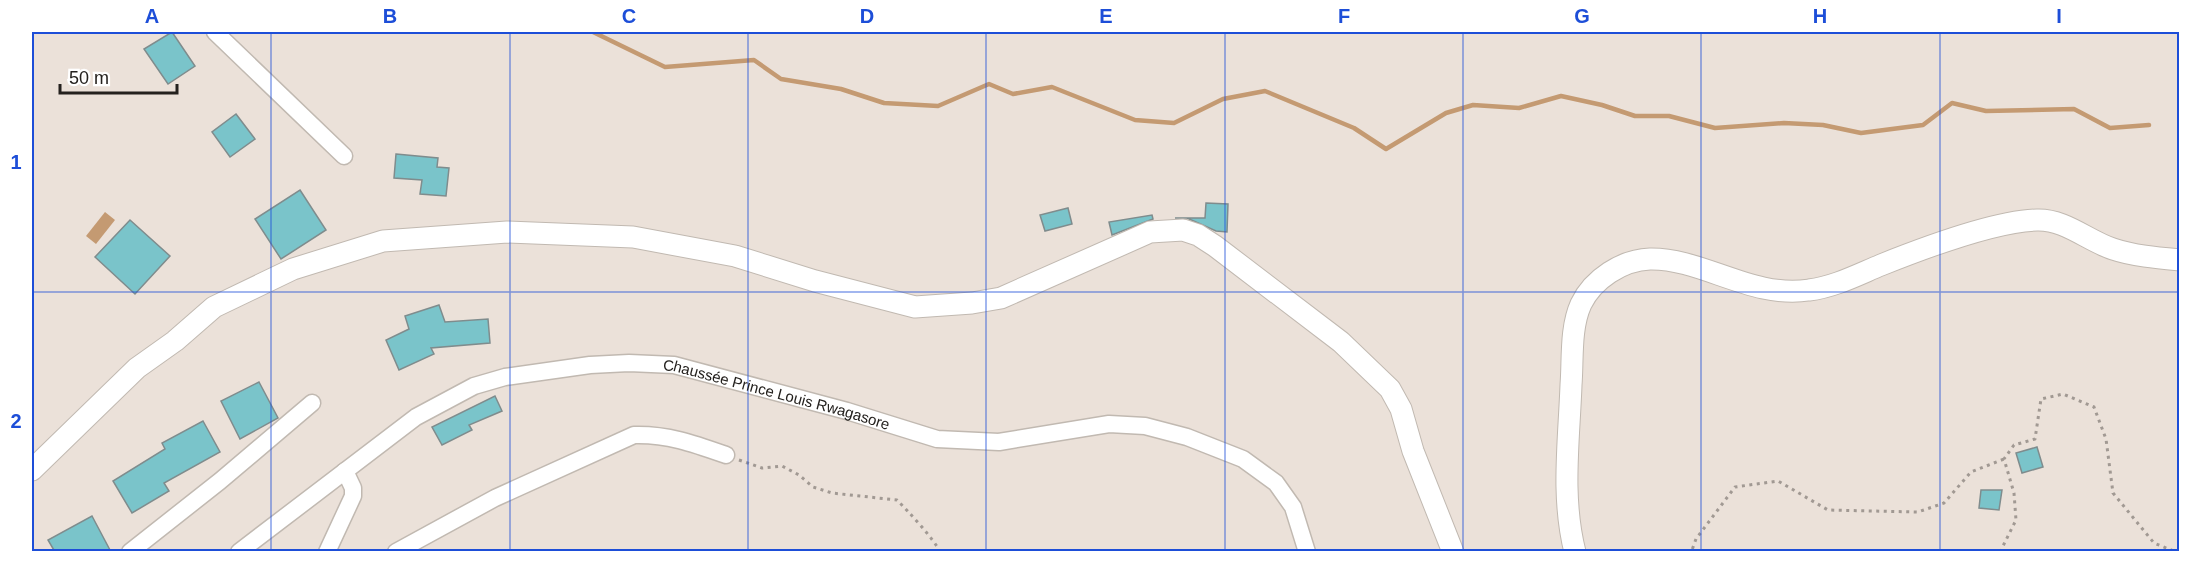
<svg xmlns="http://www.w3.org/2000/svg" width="2211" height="583" viewBox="0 0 2211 583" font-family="Helvetica,sans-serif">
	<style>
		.water { fill: #c49a72 }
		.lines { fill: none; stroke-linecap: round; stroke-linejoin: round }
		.stream { stroke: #c49a72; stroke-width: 4.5 }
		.building { fill: #7ac4ca; stroke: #7f8c8d; stroke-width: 1.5 }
		.minor-casing { stroke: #c1b9b1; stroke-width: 19 }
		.tertiary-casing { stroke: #c1b9b1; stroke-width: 23 }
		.path { stroke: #a19993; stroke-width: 3; stroke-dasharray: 3 4.5; stroke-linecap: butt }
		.minor { stroke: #fff; stroke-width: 16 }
		.tertiary { stroke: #fff; stroke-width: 21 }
		.grid { fill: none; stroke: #1d4ed8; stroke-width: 1.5; stroke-opacity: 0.55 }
		.labels { text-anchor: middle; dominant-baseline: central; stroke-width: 4.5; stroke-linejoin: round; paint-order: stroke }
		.street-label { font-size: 15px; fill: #24211e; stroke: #fff }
		.neatline { fill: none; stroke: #1d4ed8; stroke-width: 2 }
		.grid-label { font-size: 20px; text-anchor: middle; font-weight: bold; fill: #1d4ed8 }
	</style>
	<rect width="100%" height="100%" fill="#ebe1d9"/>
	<path class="water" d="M105,212L115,220L96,244L86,236Z"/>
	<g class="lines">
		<path class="stream" d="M593,32L665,67L754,60L781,79L841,89L884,103L938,106L989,84L1013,94L1052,87L1135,120L1174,123L1223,99L1265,91L1354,128L1386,149L1446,113L1473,105L1519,108L1561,96L1602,105L1635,116H1669L1715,128L1784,123L1823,125L1861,133L1923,125L1952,103L1986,111L2074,109L2110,128L2149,125"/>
	</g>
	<g class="building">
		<path d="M172,32L195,66L168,84L144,49Z"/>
		<path d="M236,114L255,139L230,157L212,132Z"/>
		<path d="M396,154L438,158L437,167L449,168L446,196L420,194L422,180L394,178Z"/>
		<path d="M300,190L326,230L281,259L255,219Z"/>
		<path d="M1206,203L1228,204L1227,232L1216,231L1187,218H1175H1205Z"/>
		<path d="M1068,208L1072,224L1045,231L1040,215Z"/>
		<path d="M1152,215L1153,219L1112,235L1109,222Z"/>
		<path d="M130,220L170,256L135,294L95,257Z"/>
		<path d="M439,305L445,322L488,319L490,343L431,348L434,354L399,370L386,340L409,329L405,316Z"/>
		<path d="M259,382L278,418L240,439L221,401Z"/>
		<path d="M495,396L502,411L469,425L472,430L442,445L432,427Z"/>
		<path d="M203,421L220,452L164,483L169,491L132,513L113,481L165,449L162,443Z"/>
		<path d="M2037,447L2043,467L2022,473L2016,453Z"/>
		<path d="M1981,490H2002L1999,510L1979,508Z"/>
		<path d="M92,516L111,552H55L48,540Z"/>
	</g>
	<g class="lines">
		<defs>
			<g id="minor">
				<path d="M215,32L344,156"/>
				<path d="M130,552L220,481L312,403"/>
				<path id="s1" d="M239,552L416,417L474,386L505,377L590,365L629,363L674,365L847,411L937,439L999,442L1109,424L1145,426L1187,437L1243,459L1276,483L1293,507L1307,552"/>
				<path d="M327,552L353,496V488L345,471"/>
				<path d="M396,552L495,498L634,435C668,434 695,444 726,455"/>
			</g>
			<g id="tertiary">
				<path d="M32,470L137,368L175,341L214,307L293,269L383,241L507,232L633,237L735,256L815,281L915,307L972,303L1001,298L1150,232L1183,230L1198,235L1215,246L1341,342L1390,389L1401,409L1413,451L1453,552"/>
				<path d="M1575,552C1561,497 1569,441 1571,385C1573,360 1570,328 1581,304C1593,279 1622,260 1650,259C1702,258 1752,299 1809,290C1834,287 1857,275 1881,265C1921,249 1995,221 2037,220C2065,219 2088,241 2113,249C2134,256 2158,258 2180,260"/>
			</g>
		</defs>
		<use href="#minor" class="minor-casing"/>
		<use href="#tertiary" class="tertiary-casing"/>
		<g class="path">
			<path d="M739,460L762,468L782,466L799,475L813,487L832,493L897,500C907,510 935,540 940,552"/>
			<path d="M1686,552L1692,550L1696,539L1735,487L1778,481L1828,510L1918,512L1944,503L1971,472L2004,459"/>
			<path d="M2000,552L2016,520L2014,493L2004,459L2014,445L2035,439L2041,399L2063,394L2094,407L2106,439L2113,493L2154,543L2176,552"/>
		</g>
		<use href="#minor" class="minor"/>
		<use href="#tertiary" class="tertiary"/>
	</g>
	<path class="grid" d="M271,32V552M510,32V552M748,32V552M986,32V552M1225,32V552M1463,32V552M1701,32V552M1940,32V552M32,292H2180"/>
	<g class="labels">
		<g class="street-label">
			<text stroke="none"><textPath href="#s1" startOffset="597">Chaussée Prince Louis Rwagasore</textPath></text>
		</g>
	</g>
	<rect width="2211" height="583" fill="none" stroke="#ffffff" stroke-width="66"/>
	<path d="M60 84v9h117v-9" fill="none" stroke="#24211e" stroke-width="3"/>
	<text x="69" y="84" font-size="18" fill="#24211e" stroke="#ffffff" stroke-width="4.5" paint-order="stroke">50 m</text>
	<rect x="33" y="33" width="2145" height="517" class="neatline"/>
	<g class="grid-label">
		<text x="152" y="23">A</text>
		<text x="390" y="23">B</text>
		<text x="629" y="23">C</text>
		<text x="867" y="23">D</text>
		<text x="1106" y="23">E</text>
		<text x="1344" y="23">F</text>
		<text x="1582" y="23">G</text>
		<text x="1820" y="23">H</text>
		<text x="2059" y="23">I</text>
		<text x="16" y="169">1</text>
		<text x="16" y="428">2</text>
	</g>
</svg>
